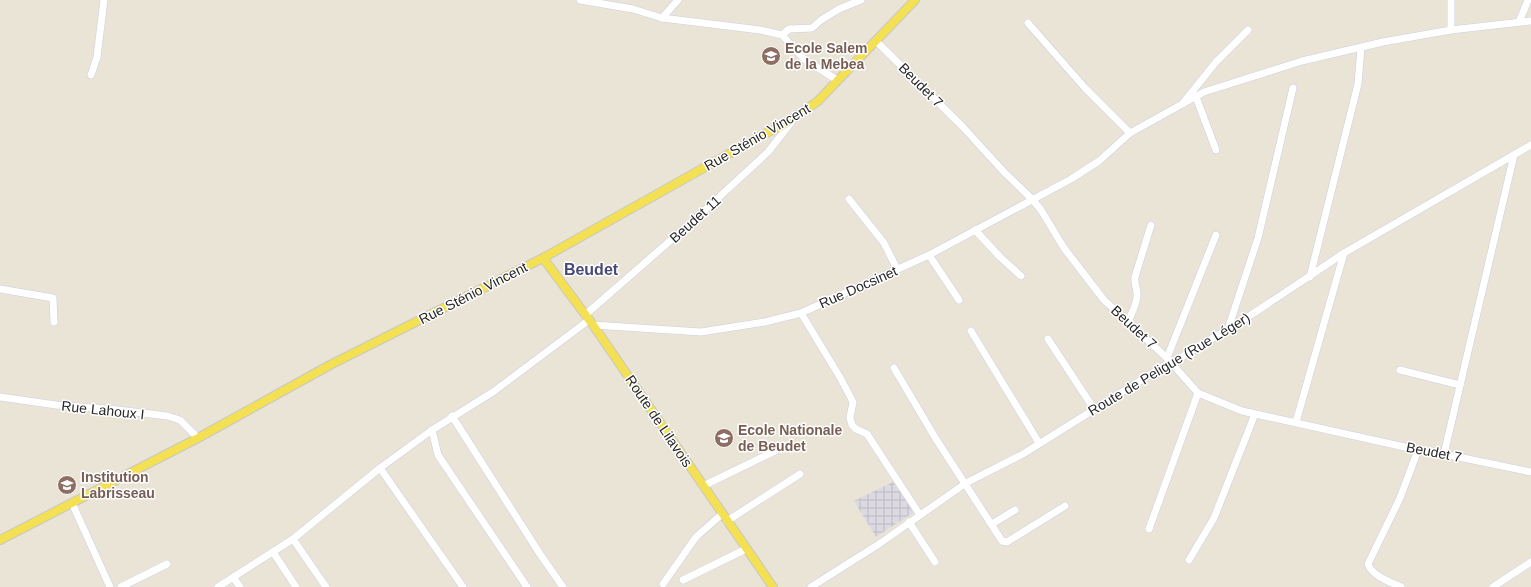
<svg xmlns="http://www.w3.org/2000/svg" width="1531" height="587" viewBox="0 0 1531 587" font-family="Arial,sans-serif">
	<style>
		.industrial { fill: url(#industrial-grid) }
		.lines { fill: none; stroke-linecap: round; stroke-linejoin: round }
		.minor-casing { stroke: #cdcee1; stroke-width: 8 }
		.major-casing { stroke: #c7c7c7; stroke-width: 10 }
		.minor { stroke: #fff; stroke-width: 7 }
		.major { stroke: #f4e153; stroke-width: 8 }
		.labels { text-anchor: middle; dominant-baseline: central; stroke-width: 3; stroke-linejoin: round; paint-order: stroke }
		.education-label { font-size: 14px; font-weight: bold; fill: #785e54; stroke: #fff; text-anchor: start }
		.street-label { font-size: 14px; fill: #272727; stroke: #fff }
		.quarter-label { font-size: 16px; font-weight: bold; fill: #474a78; stroke: #fff }
	</style>
	<defs>
		<pattern id="industrial-grid" width="8" height="8" patternUnits="userSpaceOnUse"><rect width="8" height="8" fill="#dcd9e2"/><path d="M0 4h8M4 0v8" fill="none" stroke="#bdbac2"/></pattern>
	</defs>
	<rect width="100%" height="100%" fill="#eae4d7"/>
	<path class="industrial" d="M893,482L914,512L876,537L854,501Z"/>
	<g class="lines">
		<defs>
			<g id="minor">
				<path d="M580,0L633,9L662,18L760,30L782,35L804,59L837,80"/>
				<path d="M662,18L678,0"/>
				<path d="M1519,22L1528,0"/>
				<path d="M1028,23L1085,88L1130,133"/>
				<path d="M1451,30V0"/>
				<path d="M782,35L789,29L812,28L821,20L839,9L861,0"/>
				<path d="M876,41L962,126L1004,172L1032,199L1041,210L1064,248L1104,300L1167,358L1198,393L1242,411L1418,450L1444,454L1531,472"/>
				<path d="M91,75L97,57L104,0"/>
				<path d="M1196,97L1216,150"/>
				<path d="M1183,103L1216,62L1248,30"/>
				<path d="M849,199L884,243L897,269"/>
				<path d="M975,230L1000,257L1021,276"/>
				<path d="M929,255L959,300"/>
				<path d="M1310,277L1358,84L1361,48"/>
				<path d="M0,289L53,298L54,322"/>
				<path d="M801,313L841,379L853,402L850,418L852,425L856,429L867,434L920,515"/>
				<path d="M585,315L694,220L768,152L793,120"/>
				<path d="M1128,322C1131,314 1138,302 1137,294C1137,287 1134,284 1135,277L1151,225"/>
				<path d="M593,325L701,332L765,322L801,313L929,255L1071,179L1099,161L1130,133L1204,92L1302,61L1383,42L1451,30L1531,21"/>
				<path d="M1228,329L1258,238L1293,88"/>
				<path d="M971,331L1039,443"/>
				<path d="M1048,339L1094,409"/>
				<path d="M1167,358L1216,235"/>
				<path d="M894,368L936,439L1002,541L1007,542L1065,506"/>
				<path d="M1400,370L1460,385"/>
				<path d="M0,397L56,405L118,410L167,416L180,420L198,438"/>
				<path d="M452,416L540,554L563,587"/>
				<path d="M1296,422L1344,253"/>
				<path d="M432,430L438,455L527,587"/>
				<path d="M1444,454L1514,155"/>
				<path d="M380,468L463,587"/>
				<path d="M703,486L775,451"/>
				<path d="M72,503L110,587"/>
				<path d="M727,521L800,474"/>
				<path d="M909,522L935,562"/>
				<path d="M992,524L1015,510"/>
				<path d="M1149,529L1198,393"/>
				<path d="M293,539L326,587"/>
				<path d="M273,552L296,587"/>
				<path d="M1189,560L1214,518L1255,414"/>
				<path d="M233,577L240,587"/>
				<path d="M683,580L746,549"/>
				<path d="M663,584L696,537L722,514"/>
				<path d="M121,587L167,564"/>
				<path d="M218,587L293,539L380,468L432,430L493,392L589,320"/>
				<path d="M811,587L879,544L966,483L1023,454L1170,362L1180,358L1251,315L1344,253L1531,145"/>
				<path d="M1401,587C1391,582 1372,576 1368,564L1400,498L1418,450"/>
				<path d="M1493,587L1531,562"/>
			</g>
			<g id="major">
				<path d="M543,258L593,325L773,587"/>
				<path d="M0,540L198,438L330,365L543,258L766,133L782,126L818,101L915,0"/>
			</g>
		</defs>
		<use href="#minor" class="minor-casing"/>
		<use href="#major" class="major-casing"/>
		<use href="#minor" class="minor"/>
		<use href="#major" class="major"/>
	</g>
	<defs>
		<symbol id="school-disc" viewBox="-11 -11 22 22"><circle r="9.5" fill="#8d6e63" stroke="#fff"/><path d="M0-5L7-2L0 1L-7-2ZM-4 1L0 2.5L4 1V4Q0 6-4 4Z" fill="#fff"/></symbol>
	</defs>
	<g fill-rule="evenodd">
		<use href="#school-disc" x="760" y="45" width="22" height="22"/>
		<use href="#school-disc" x="713" y="427" width="22" height="22"/>
		<use href="#school-disc" x="56" y="474" width="22" height="22"/>
	</g>
	<g class="labels">
		<g class="education-label">
			<text x="785" y="48">Ecole Salem<tspan x="785" dy="16">de la Mebea</tspan></text>
			<text x="738" y="430">Ecole Nationale<tspan x="738" dy="16">de Beudet</tspan></text>
			<text x="81" y="477">Institution<tspan x="81" dy="16">Labrisseau</tspan></text>
		</g>
		<g class="street-label">
			<text transform="translate(921 85) rotate(45)">Beudet 7</text>
			<text transform="translate(757 137) rotate(-30)">Rue Sténio Vincent</text>
			<text transform="translate(695 219) rotate(-42)">Beudet 11</text>
			<text transform="translate(858 287) rotate(-24)">Rue Docsinet</text>
			<text transform="translate(473 293) rotate(-27)">Rue Sténio Vincent</text>
			<text transform="translate(1134 327) rotate(43)">Beudet 7</text>
			<text transform="translate(1169 364) rotate(-31)">Route de Peligue (Rue Léger)</text>
			<text transform="translate(103 410) rotate(6)">Rue Lahoux I</text>
			<text transform="translate(659 421) rotate(56)">Route de Lilavois</text>
			<text transform="translate(1434 452) rotate(11)">Beudet 7</text>
		</g>
		<g class="quarter-label">
			<text x="591" y="269">Beudet</text>
		</g>
	</g>
</svg>
